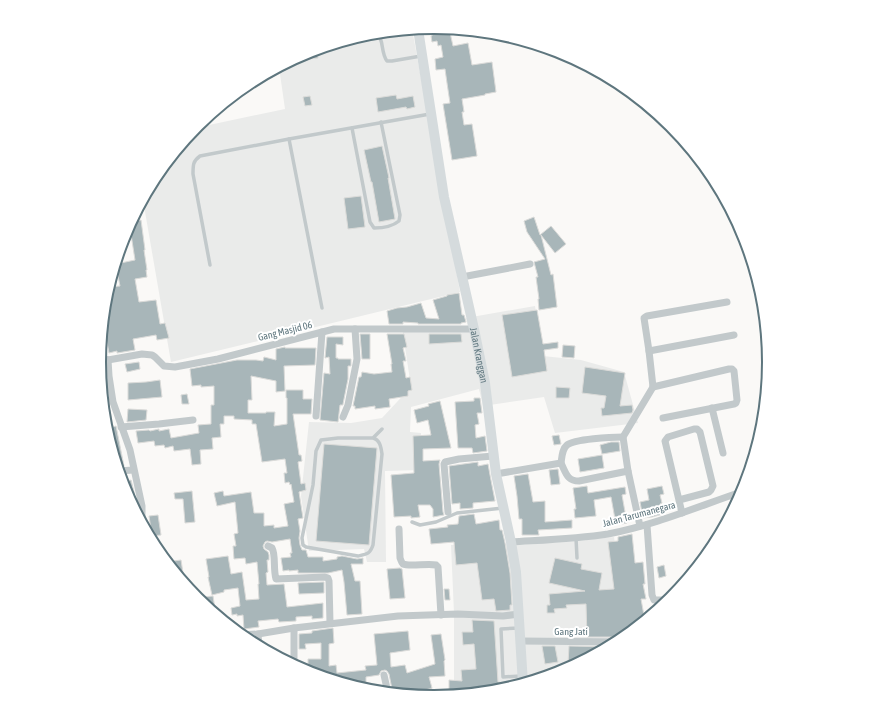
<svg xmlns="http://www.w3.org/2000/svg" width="869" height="725" viewBox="0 0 869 725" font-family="'Asap Condensed',sans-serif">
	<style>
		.built { fill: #eaebea }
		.building { fill: #a8b6b9; stroke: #dbdbd9 }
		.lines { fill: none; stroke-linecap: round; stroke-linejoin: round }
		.service { stroke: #c2c9cb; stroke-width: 3.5 }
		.minor { stroke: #c2c9cb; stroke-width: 7 }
		.secondary { stroke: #d5dbdd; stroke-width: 10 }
		.labels { text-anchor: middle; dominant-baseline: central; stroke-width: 4; stroke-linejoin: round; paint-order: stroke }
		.street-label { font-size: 10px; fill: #5e767e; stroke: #fff }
		.rim { fill: none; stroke: #5e767e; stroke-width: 2 }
	</style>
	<rect width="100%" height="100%" fill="#faf9f7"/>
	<g class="built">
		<path d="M412,29L460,292L171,362L143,200L156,176L195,128L285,109L279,67L306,52L369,33Z"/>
		<path d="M535,306L543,356L581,360L624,372L638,423L555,433L544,397L483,406L479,389L411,407L410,432L421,433L420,470L385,471L386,562H367L364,549L309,551L301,496L309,422L351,423L382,418L411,387L402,327L468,328L466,318Z"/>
		<path d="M614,537L621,589L620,642L563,673L500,692H498V679L454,681V613L451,545L568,542Z"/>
	</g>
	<g class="building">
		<path d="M431,27L449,28L453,46L468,43L472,65L492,62L496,92L485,94V95L462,99L464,112H462L464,125L472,124L477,156L452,160L443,104L450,103L447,83L445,69L436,70L435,59L443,57L441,45L438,46L437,41L432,42L431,36H432Z"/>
		<path d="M317,51L318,58L306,59L305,53Z"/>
		<path d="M396,95L397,99L413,96L415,107L407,109L406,107L378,112L376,98Z"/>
		<path d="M310,96L312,105L305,106L303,97Z"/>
		<path d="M382,146L389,178H388L395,219L379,222L372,182H371L364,150Z"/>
		<path d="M361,196L365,227L348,229L344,198Z"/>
		<path d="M534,217L540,235L551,226L566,244L555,253L541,235L551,275L553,274L557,307L539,310L538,299H539L536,277H538L534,262L545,259L527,232L524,221Z"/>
		<path d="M141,220L145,250H144L147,270H146L147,277L135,279L139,302L156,300L160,324L165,323L169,338L157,340L156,335L133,339L135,350L117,353V351L109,353L105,332H102L105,307H106L105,297L108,287L120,286L117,271H113L116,264L135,260L130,228L127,229L131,222Z"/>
		<path d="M459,293L462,315H464L466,322L461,323V324H418V323L403,322V324H389L387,311L397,308L407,307L421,303L426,318L439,319L433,300L447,296V295Z"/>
		<path d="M537,310L543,344L558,342V348L544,350L547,371L512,377L502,315Z"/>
		<path d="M360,334H370V359H362Z"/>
		<path d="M387,334H404L407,347L403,348L406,361H403L406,378L410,377L412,390L408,391V396L389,399L390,407L375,409V406L355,409V406H353L359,377H361L362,372L374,374L392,372L391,364H392Z"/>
		<path d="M429,334H461L462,342L429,344Z"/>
		<path d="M327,337H343V345L336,344V358H338V359H351V366H348V379L343,404V405H340L338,422L320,420L324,373L330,374L329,357L325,358Z"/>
		<path d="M563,345L575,346L574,358L562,357Z"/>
		<path d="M285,347V348H316L315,365L284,366L285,391L276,392V381L251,376L252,400H248V413H266V412H275L274,426L287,424V398H286V390H303V399H312L311,414H293L299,455H301L302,461L298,462L301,484L305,483L306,490L299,492L303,518L298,519L300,531L299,538L300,545L302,550H306L308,557H323V561L337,559V557L342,556L357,559L363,558V564H351L355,581H360L362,614L347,615L344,582L342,570L328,573H298V570L289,571V570L283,571L281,558L291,557L290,553H292L290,539L272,542L267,541L265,542L263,546L264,549L268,552L269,555V560H267L268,572L266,573L267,585L284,584L287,607L323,603V618L312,619V616L296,617V621L279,622L278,619L258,621L259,627L244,629L243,615L237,616V614L232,615L231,608L240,606L238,588L224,590V592L212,595L208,577H209L206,559L228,556L231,574L242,572L246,600L259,599L258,584H259L257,562L246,564L245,558L234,559L233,546H236L234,534L238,533L235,502L217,506L214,493L223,491L224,496L251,492L254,513H264V526L274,525V528L288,526L284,504L294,502L291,484L290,485L289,482L285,483L284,473H287L285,459L262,462L256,424H252V420L234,419V416H224V424H220L221,437L212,438L213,449L200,450L201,464L192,465L190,449L174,451L173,446L165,448L164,445L155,446L154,441L138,443L136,431L149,430L150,431L159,429V431L169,429L171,438L199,433L198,425L211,424V405H214V386L201,387V385L192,386L190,369L237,360H256L263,361L264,357L276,360V349Z"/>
		<path d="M139,362L140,369L127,372L125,364Z"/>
		<path d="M585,367L625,373L620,406L632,405L633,410L632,413L602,416L601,408H604L606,396L582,393Z"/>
		<path d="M160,380L162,397L128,400V383L146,382Z"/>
		<path d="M556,387L570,388L569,398H556Z"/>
		<path d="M187,394L189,404H182L181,395Z"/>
		<path d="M474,398H480L482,413H477L479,424L475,425L476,438L485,436L487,451L473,453L472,448H458L455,402L474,401Z"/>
		<path d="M440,401L451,448L423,449V461L440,460L439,464L443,512L444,515L433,517V509L430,505H418L420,517L411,518V516L394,517L391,475L414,473L413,436L431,435L428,420L417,423L414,410L429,406L428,404Z"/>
		<path d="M128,409L147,410L146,420L127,422Z"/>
		<path d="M110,410L113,427L116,426L124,466H117L105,428L104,411Z"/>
		<path d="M559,435L561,444L554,445L552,436Z"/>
		<path d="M611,442H619L620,451L602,454L600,445Z"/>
		<path d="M324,444L377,448L369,545L316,541Z"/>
		<path d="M602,455L604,468L580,472L578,459Z"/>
		<path d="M478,462V466L488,464L490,475L495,501L473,503V508L460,509V503L452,504L449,466Z"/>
		<path d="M558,469L560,484L551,485L549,470Z"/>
		<path d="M528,474L533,502L545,501V522L572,520V528L538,530L539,535H522V519H519L517,496L514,476Z"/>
		<path d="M131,480L134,492L136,510L135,511L124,491L122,482Z"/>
		<path d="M587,486L588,493L625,487L626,494L622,495L627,523L622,524L620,518L615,519L611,497L594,500L596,516L575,518L574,509H576L573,488Z"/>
		<path d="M662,486L664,494L660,495L662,503L660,504L663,514L652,517L643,518L640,502L649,500L647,489Z"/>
		<path d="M192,491L195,522L185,523L183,499H175L174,493Z"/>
		<path d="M474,514L476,524L499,520L500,530H502L505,543L510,573L512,605H510V610L496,611L494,599L482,600L477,563L456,565L454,542L431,544L429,529L448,527L447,525L458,524L459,516Z"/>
		<path d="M158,515L161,535L152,536L149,516Z"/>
		<path d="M632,534L635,563L643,562L645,584H643L646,599H641L645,621L635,630L622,632L623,637H587L586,604L566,605L567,608L554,609L555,613H547V605H550L549,594L585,591L549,583L555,558L582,564L581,569L602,573L599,590L614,589L608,542L618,541V537Z"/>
		<path d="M181,560L183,573L176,574L166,562Z"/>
		<path d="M664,565L666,576L659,578L657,567Z"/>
		<path d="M400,568L402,569L405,598L390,599L387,569Z"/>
		<path d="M324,582V593L299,594L298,583Z"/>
		<path d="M444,589H449L450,600H445Z"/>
		<path d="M213,596L216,615L204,605L203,597Z"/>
		<path d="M472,620L494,621L498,682H500L502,691L449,697V680L462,681L461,670L476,669L474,644L463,645L462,632H473Z"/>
		<path d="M333,628L334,643L329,644V666L336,665L337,673L366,670L365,666L377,665L374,634L408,631L410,650L390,653L391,667L405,665L407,673L435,664L431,635L441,634L445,660L444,661L445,676L429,677L432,688L408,695L393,694L389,674L387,671L385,670L381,671L379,675L366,677V685L362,686L360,689L340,683L339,679L331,680L308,673V659H321V643L305,644L306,649H299V634L312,633V631Z"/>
		<path d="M542,646H555L558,662L545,664Z"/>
		<path d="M569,646L611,647L579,664H568Z"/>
	</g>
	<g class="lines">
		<g class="service">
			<path d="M375,33C385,38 380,52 387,61H392L421,56"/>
			<path d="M352,128L370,222L374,228C382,228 393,226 399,221L400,215L381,122"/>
			<path d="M289,139L322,308"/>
			<path d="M210,265L193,174C193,165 193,161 200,156L289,139L430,114"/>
			<path d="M373,438C380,440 381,447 382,454L373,545C370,554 367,554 358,556L306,547L303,545L302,538L313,485L316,451L321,440L338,438H373L382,429"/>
			<path d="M412,522L420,525L436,522L457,513L503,508"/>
			<path d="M576,538L577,558"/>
			<path d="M519,628L501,629L503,677L521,676"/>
		</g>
		<g class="minor">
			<path d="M462,277L530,264"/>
			<path d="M649,351L734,335"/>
			<path d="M99,358L108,360L142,354L152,355L155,357L164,366L175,367L218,359L334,329H474"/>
			<path d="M108,360L109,376L113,402L130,450L142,506V523"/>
			<path d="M653,387L729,369H732L734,371L737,400L736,403L734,404L663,418"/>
			<path d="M712,408L723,453"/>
			<path d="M316,416L322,332"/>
			<path d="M343,417L348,405L357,359L355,329"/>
			<path d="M121,427L159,424L193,420"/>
			<path d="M561,463C566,473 567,481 579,481L628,471L623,437L653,387L649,351L644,318L647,316L727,302"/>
			<path d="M119,471L133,470"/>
			<path d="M628,471L640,526"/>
			<path d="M496,474L561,463C562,457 562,449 567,445C574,439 612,437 623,437"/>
			<path d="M679,500L709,492L711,490L713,486L700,432L697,429H694L668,437L665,441L682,513"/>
			<path d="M448,512L444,464L445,462L459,459L493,456"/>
			<path d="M647,525L652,595L654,600H672"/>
			<path d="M399,529L400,558C401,560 401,562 403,564C409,567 428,563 436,565L438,567L441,615"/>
			<path d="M511,542C543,540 576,539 608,534C655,525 699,506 744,491"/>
			<path d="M268,546L272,548C276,555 273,569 276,579L325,577L328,578L329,581L330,623"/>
			<path d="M294,628V666"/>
			<path d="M258,634L259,647"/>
			<path d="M240,635L258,634L294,628L398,616L458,614L503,616L519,614"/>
			<path d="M521,641L621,642"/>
			<path d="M384,675L388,693"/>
			<path d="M365,690H368"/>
		</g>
		<path class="secondary" id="s1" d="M418,29L444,197L474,329L485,383L496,474L511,542L516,572L523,684"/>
	</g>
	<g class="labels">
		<g class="street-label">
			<text transform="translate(285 331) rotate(-14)">Gang Masjid 06</text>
			<text stroke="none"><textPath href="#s1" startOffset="332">Jalan Kranggan</textPath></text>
			<text transform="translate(639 514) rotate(-15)">Jalan Tarumanegara</text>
			<text x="571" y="631">Gang Jati</text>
		</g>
	</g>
	<path d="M0 0H869V725H0ZM106 362a328 328 0 1 1 656 0a328 328 0 1 1-656 0Z" fill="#fff" fill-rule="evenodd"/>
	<path class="rim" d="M106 362a328 328 0 1 1 656 0a328 328 0 1 1-656 0Z"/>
</svg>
